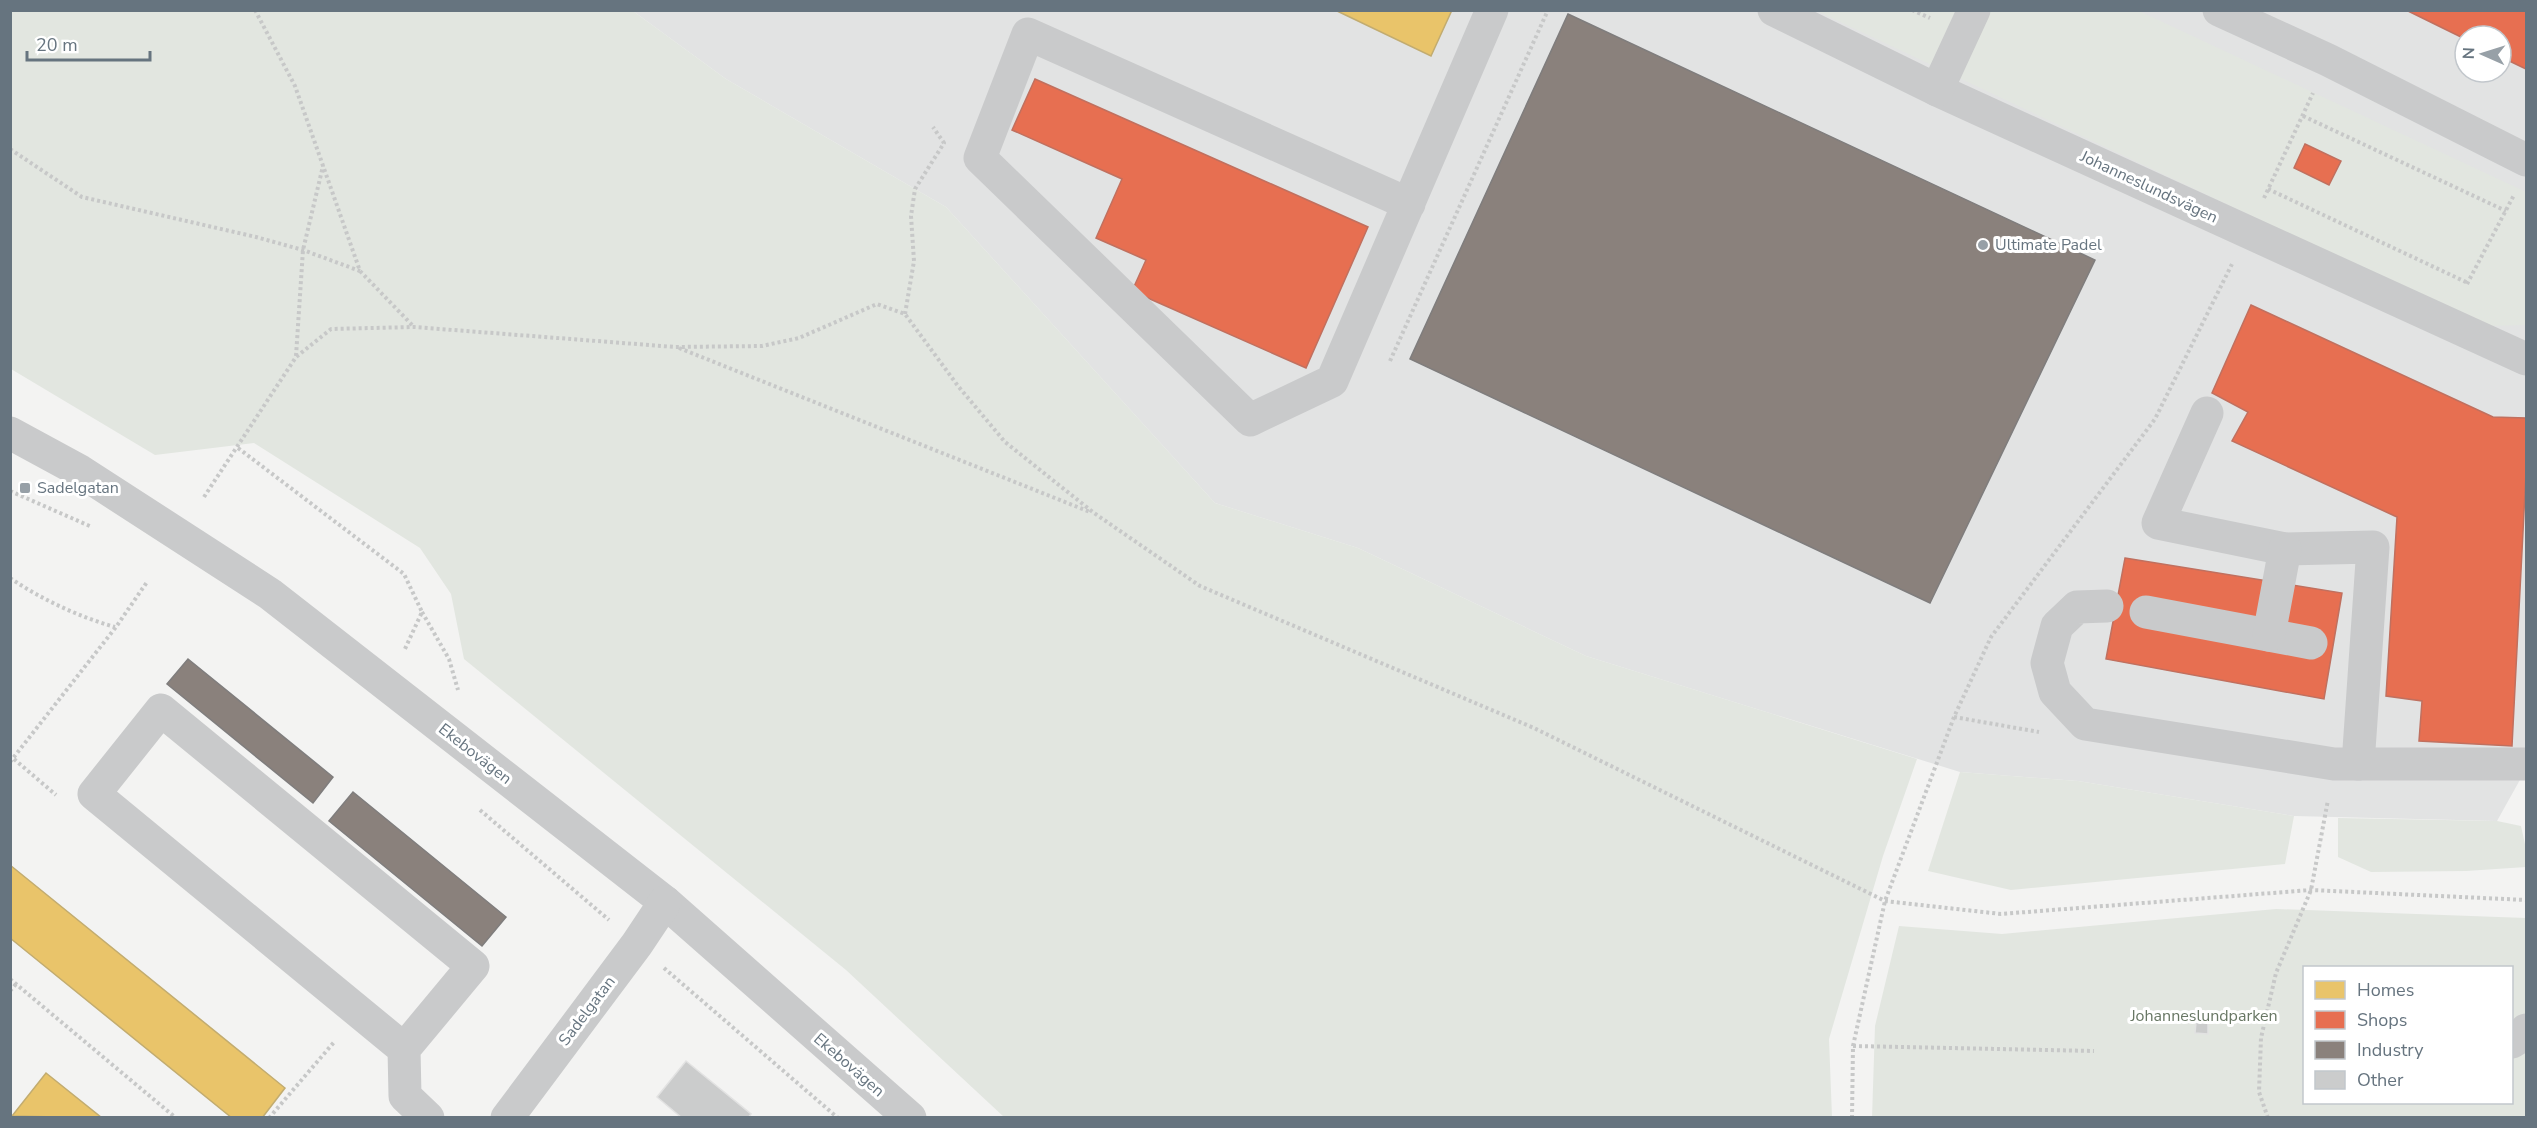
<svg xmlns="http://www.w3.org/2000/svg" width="2537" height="1128" viewBox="0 0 2537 1128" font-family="'Nunito Sans',sans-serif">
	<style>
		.built { fill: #e2e3e3; fill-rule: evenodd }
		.green { fill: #e2e6e0; fill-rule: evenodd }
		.homes { fill: #e9c46a; stroke: #c2ac70; stroke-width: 1.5 }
		.shops { fill: #e76f51; stroke: #c0705f; stroke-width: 1.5 }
		.industry { fill: #8a817c; stroke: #7f7d7d; stroke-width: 1.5 }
		.building { fill: #cbcccc; stroke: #e2e2e2; stroke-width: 1.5 }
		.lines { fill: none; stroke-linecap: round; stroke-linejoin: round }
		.path { stroke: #c7c8c8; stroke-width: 4; stroke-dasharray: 3 3; stroke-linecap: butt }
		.minor { stroke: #c9cacb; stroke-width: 33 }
		.poi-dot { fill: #97a0a7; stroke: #fff; stroke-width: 2 }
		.labels { text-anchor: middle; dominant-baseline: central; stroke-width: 6; stroke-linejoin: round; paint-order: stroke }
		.street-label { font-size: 16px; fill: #66747f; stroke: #fff }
		.poi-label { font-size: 16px; fill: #66747f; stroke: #fff; text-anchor: start }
		.park-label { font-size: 16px; fill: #687764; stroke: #fff }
	</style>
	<rect width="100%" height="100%" fill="#f3f3f2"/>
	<path class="built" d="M633,11H2526V769L2497,821L2294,816L2078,781L1960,772L1586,656L1358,548L1215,503L946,207L726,79ZM2465,36H2501V72H2465Z"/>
	<g class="green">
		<path d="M11,10L633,11L726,79L946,207L1215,503L1358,548L1586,656L1917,759L1883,856L1829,1039L1832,1117H1004L846,970L464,659L451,594L420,548L254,443L155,455L11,369Z"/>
		<path d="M1817,11H2139L2526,192V325L2485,326Z"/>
		<path d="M1960,772L2078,781L2294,816L2285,864L2011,890L1928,871Z"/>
		<path d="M2338,818L2497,821L2521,826L2526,849V867L2466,871L2371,872L2338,857Z"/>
		<path d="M2276,909L2526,918V1117L1872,1118L1875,1026L1899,926L2002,934ZM2304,968H2512V1102H2304Z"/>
	</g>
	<g class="homes">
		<path d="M1335,10H1452L1431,56Z"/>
		<path d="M10,865L285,1088L262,1118H232L10,938Z"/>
		<path d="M46,1073L102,1118L12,1116Z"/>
	</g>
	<g class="shops">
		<path d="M2406,10H2526V69L2501,57V36H2465V39Z"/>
		<path d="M1035,79L1368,227L1306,368L1132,291L1146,260L1096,238L1122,179L1012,130Z"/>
		<path d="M2305,144L2341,161L2329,185L2294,168Z"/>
		<path d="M2251,305L2493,417L2526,418V473L2512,746L2419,741L2422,701L2386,696L2397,517L2232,441L2248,412L2212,393Z"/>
		<path d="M2125,558L2342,593L2324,699L2106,659Z"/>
	</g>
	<g class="industry">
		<path d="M1568,14L2095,260L1930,603L1410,359Z"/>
		<path d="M188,659L333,777L313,803L167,684Z"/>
		<path d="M353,792L506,917L482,946L329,821Z"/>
	</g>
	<g class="building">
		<path d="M2196,1022L2208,1023V1034L2195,1033Z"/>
		<path d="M686,1061L751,1114L748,1118H682L657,1097Z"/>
	</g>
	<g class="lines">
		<g class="path">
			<path d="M255,10L295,86L360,271L414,327"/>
			<path d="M1912,10L1930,18"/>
			<path d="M2303,116L2506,211"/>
			<path d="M10,149L82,197L256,237L303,250L360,271"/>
			<path d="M2268,189L2468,283"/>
			<path d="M2264,198L2313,93"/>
			<path d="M2467,284L2514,195"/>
			<path d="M905,314L914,261L911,216L915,189L944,143L933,127"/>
			<path d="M679,348L1090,512"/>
			<path d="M296,356L303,250L323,166"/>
			<path d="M1390,361L1548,10"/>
			<path d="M238,448L404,574L422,612L404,651"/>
			<path d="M10,491L92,527"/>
			<path d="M204,497L296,357L331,329L414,327L675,347L762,346L799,338L877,304L905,314L958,386L1005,442L1094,513L1200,586L1534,728L1885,901L2001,914L2311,890L2526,900"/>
			<path d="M10,578C41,599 79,617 115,627"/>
			<path d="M422,612L449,659L458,690"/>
			<path d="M1954,717L2039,732"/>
			<path d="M14,759L56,795"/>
			<path d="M10,762L116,627L147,582"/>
			<path d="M480,810L609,920"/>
			<path d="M664,968L838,1118"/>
			<path d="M10,979L176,1118"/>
			<path d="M10,991L16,984"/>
			<path d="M1853,1046L2094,1051"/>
			<path d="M269,1118L335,1041"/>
			<path d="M1852,1118L1853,1046L1885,901L1954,717L1991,637L2155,419L2232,264"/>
			<path d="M2268,1118L2259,1092L2261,1038L2276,973L2311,890L2328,800"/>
		</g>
		<g class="minor">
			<path d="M1774,10L1937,90L2526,359"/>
			<path d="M2219,10L2328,60L2526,160"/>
			<path d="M1937,90L1974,10"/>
			<path d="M1409,204L1028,34L980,158L1250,420L1332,381L1492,10"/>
			<path d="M2207,413L2158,523L2285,549L2373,547L2358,764"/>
			<path d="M10,433L80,471L270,594L665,902L910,1118"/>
			<path d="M2107,606L2077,607L2057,626L2047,663L2055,692L2085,724L2334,764H2526"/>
			<path d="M2146,612L2311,643"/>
			<path d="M2269,635L2285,549"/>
			<path d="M2512,1042L2525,1034L2526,1030"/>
			<path d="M404,1049L94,794L161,710L473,966L404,1049L405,1096L428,1118"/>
			<path d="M507,1118L637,944L665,902"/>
		</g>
	</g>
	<g class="poi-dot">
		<circle cx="1983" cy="245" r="6"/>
		<rect x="19" y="482" width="12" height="12" rx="3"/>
	</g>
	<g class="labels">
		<g class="street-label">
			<text transform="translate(2149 187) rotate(25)">Johanneslundsvägen</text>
			<text transform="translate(475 754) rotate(38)">Ekebovägen</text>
			<text transform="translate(587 1011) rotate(-53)">Sadelgatan</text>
			<text transform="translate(849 1065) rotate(41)">Ekebovägen</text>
		</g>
		<g class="poi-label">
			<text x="1995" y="245">Ultimate Padel</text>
			<text x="37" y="488">Sadelgatan</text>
		</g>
		<g class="park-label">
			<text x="2204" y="1016">Johanneslundparken</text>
		</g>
	</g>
	<rect width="2537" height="1128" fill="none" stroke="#66747f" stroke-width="24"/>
	<rect x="2303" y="966" width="210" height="138" fill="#ffffff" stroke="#c2c7cc" stroke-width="1.5"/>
	<rect x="2315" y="981" width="30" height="18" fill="#e9c46a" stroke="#c2c7cc" stroke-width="1.5"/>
	<text x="2357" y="996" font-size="18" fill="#66747f">Homes</text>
	<rect x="2315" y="1011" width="30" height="18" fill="#e76f51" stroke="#c2c7cc" stroke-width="1.5"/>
	<text x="2357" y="1026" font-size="18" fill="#66747f">Shops</text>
	<rect x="2315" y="1041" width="30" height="18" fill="#8a817c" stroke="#c2c7cc" stroke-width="1.5"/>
	<text x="2357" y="1056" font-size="18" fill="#66747f">Industry</text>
	<rect x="2315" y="1071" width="30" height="18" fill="#cbcccc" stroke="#c2c7cc" stroke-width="1.5"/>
	<text x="2357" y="1086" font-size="18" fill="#66747f">Other</text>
	<g transform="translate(2483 54) rotate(273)"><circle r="28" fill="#ffffff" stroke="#c2c7cc" stroke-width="1.5"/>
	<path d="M0-4.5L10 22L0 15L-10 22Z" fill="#97a0a7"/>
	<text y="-9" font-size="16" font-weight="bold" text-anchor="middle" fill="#66747f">N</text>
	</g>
	<path d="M27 51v9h123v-9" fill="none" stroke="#66747f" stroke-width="3"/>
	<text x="36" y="51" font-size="18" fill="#66747f" stroke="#ffffff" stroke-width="4.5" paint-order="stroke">20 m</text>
</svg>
